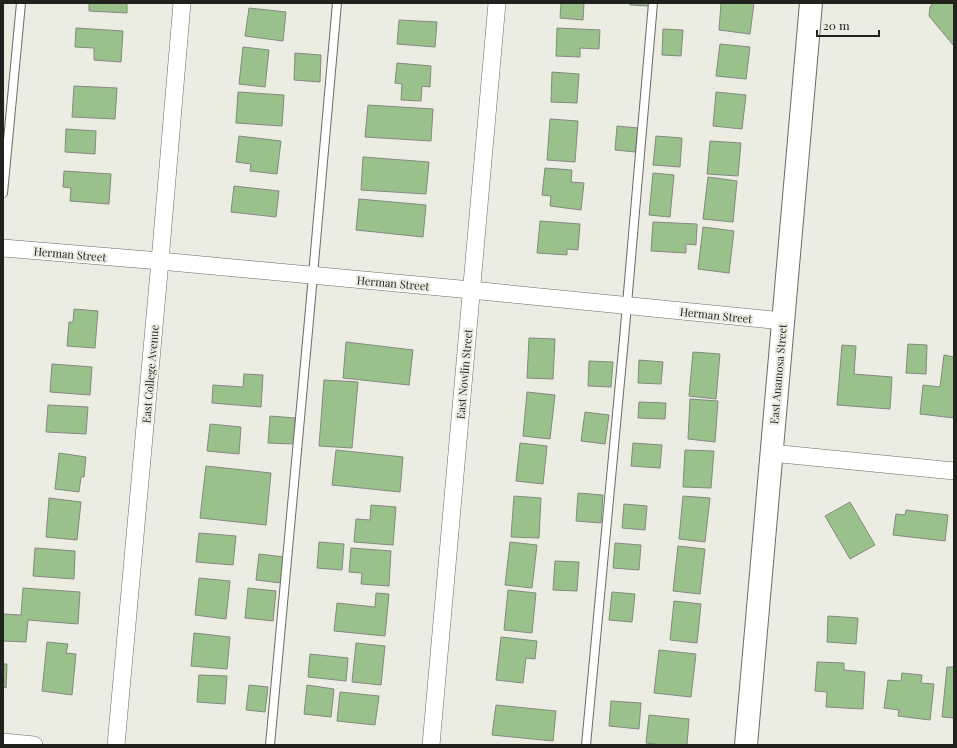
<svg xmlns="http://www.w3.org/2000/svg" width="957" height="748" viewBox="0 0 957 748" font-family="'Playfair Display',serif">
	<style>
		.building { fill: #9ac18b; stroke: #838981 }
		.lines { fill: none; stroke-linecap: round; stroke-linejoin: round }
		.lane-casing { stroke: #6a6b61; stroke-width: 10 }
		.street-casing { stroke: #6a6b61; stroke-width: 18 }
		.secondary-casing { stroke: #6a6b61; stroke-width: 24 }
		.lane { stroke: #fff; stroke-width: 8 }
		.street { stroke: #fff; stroke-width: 17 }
		.secondary { stroke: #fff; stroke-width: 22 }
		.labels { text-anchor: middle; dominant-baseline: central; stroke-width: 4; stroke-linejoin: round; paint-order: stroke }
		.street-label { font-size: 11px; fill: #21221e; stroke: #ebede2 }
	</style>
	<rect width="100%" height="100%" fill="#ebede2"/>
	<g class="building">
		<path d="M89,3H127V13L89,11Z"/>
		<path d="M561,3H584L583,20L560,18Z"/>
		<path d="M630,3H649V6L630,5Z"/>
		<path d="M721,3H754L750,34L719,30Z"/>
		<path d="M933,3H954V46L929,16L930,7Z"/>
		<path d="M249,8L286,12L283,41L245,36Z"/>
		<path d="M399,20L437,22L435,47L397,44Z"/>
		<path d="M76,28L123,31L121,62L94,60V48L75,47Z"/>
		<path d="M557,28L600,30L599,49L580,48V57L556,56Z"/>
		<path d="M663,29L683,30L681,56L662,55Z"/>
		<path d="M720,44L750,47L746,79L716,76Z"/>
		<path d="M243,47L269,50L265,87L239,84Z"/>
		<path d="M295,53L321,55L320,82L294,80Z"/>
		<path d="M397,63L431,66L430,87L422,86L421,101L401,100L402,84L395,83Z"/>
		<path d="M552,72L579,74L577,103L551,102Z"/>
		<path d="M74,86L117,88L115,119L72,117Z"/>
		<path d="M238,92L284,95L282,126L236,123Z"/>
		<path d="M716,92L746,95L742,129L713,126Z"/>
		<path d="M368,105L433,109L431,141L365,137Z"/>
		<path d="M550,119L578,121L575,162L547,160Z"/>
		<path d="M617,126L638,128L635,152L615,150Z"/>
		<path d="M66,129L96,131L95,154L65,152Z"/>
		<path d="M239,136L281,141L277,174L250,171L251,164L236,162Z"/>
		<path d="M656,136L682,138L680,167L653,165Z"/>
		<path d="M710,141L741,143L738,176L707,174Z"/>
		<path d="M363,157L429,162L426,194L361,190Z"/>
		<path d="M545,168L572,170L571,182L584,183L581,210L550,206L551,196L542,195Z"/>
		<path d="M64,171L111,174L109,204L70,201L71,188L63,187Z"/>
		<path d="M653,173L674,175L670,217L649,215Z"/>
		<path d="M708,177L737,181L733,222L703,219Z"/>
		<path d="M234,186L279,191L276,217L231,212Z"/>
		<path d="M359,199L426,205L423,237L356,230Z"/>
		<path d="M540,221L580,224L578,250L567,249V255L537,253Z"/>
		<path d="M653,222L697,224L696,245L686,244V253L651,251Z"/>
		<path d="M703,227L734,231L729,273L698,269Z"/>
		<path d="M74,309L98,311L95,348L67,346L69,322H73Z"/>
		<path d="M529,338L555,339L553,379L527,378Z"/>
		<path d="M346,342L413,350L409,385L343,378Z"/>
		<path d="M908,344L927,345L926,374L906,373Z"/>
		<path d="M842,345L856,346L854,374L892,377L890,409L837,405Z"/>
		<path d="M693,352L720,354L716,399L689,396Z"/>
		<path d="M944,355L954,357V418L920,414L923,385L940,387Z"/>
		<path d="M639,360L663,362L661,384L638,383Z"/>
		<path d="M589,361L613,362L611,387L588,386Z"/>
		<path d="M52,364L92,367L90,395L50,392Z"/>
		<path d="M244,374L263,375L261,407L212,403L213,385L243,387Z"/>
		<path d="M324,380L358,382L352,448L319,446Z"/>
		<path d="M527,392L555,395L550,439L523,436Z"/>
		<path d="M690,399L718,401L715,442L688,439Z"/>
		<path d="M639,402L666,403L665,419L638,418Z"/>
		<path d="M48,405L88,407L86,434L46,432Z"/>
		<path d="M585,412L609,415L605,444L581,441Z"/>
		<path d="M270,416L295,418L294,444L268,443Z"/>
		<path d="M210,424L241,427L239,454L207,451Z"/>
		<path d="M520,443L547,446L543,484L516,481Z"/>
		<path d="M633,443L662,445L660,468L631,466Z"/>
		<path d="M336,450L403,457L400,492L332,485Z"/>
		<path d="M685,450L714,451L711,488L683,487Z"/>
		<path d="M59,453L86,457L84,477H81L79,492L55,489Z"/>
		<path d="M206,466L271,473L266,525L200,518Z"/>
		<path d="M578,493L603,495L601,523L576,521Z"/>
		<path d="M514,496L541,498L539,538L511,537Z"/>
		<path d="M683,496L710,498L705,542L679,539Z"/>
		<path d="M49,498L81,502L77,540L46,537Z"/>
		<path d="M850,502L875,545L850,559L825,516Z"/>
		<path d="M624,504L647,506L645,530L622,528Z"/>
		<path d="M371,505L396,507L393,545L354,542L356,519L370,520Z"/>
		<path d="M906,510L948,515L945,541L893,535L896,514L905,515Z"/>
		<path d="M199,533L236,536L233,565L196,562Z"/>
		<path d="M319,542L344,544L342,570L317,568Z"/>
		<path d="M510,542L537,545L532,588L505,585Z"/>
		<path d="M615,543L641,545L639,570L613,568Z"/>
		<path d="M678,546L705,549L700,594L673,591Z"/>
		<path d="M35,548L75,551L74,579L33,576Z"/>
		<path d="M351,548L391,551L389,586L361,584L362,573L349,572Z"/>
		<path d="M259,554L284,557L281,583L256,580Z"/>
		<path d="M555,561L579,562L577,591L553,590Z"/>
		<path d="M199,578L230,581L226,619L195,615Z"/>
		<path d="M23,588L80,592L78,624L28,620L26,642L3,641V614L21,615Z"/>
		<path d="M248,588L276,591L273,621L245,618Z"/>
		<path d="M508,590L536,593L532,633L504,630Z"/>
		<path d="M612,592L635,594L632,622L609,620Z"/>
		<path d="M376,593L389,594L385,636L334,631L337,603L375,607Z"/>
		<path d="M674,601L701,604L697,643L670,640Z"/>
		<path d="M828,616L858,618L856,644L827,642Z"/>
		<path d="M194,633L230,637L227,669L191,666Z"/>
		<path d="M501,637L537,641L535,659L526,658L523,683L496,680Z"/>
		<path d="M47,642L68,644L66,653L76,654L72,695L42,691Z"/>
		<path d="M356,643L385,646L381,685L352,682Z"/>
		<path d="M659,650L696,654L691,697L654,693Z"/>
		<path d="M310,654L348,658L346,681L308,677Z"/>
		<path d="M817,662L844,663V670L865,672L863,709L826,707L827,692L815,691Z"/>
		<path d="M3,664H7L6,688L3,687Z"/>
		<path d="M947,667H954V718L942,717Z"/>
		<path d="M902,673L922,675L921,683L934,684L930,720L898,716L899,710L884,708L888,680L901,681Z"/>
		<path d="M199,675L227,676L225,704L197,702Z"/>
		<path d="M249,685L268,687L265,712L246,710Z"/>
		<path d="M307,685L334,689L331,717L304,714Z"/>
		<path d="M340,692L379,696L375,725L337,721Z"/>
		<path d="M611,701L641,703L639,729L609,726Z"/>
		<path d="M496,705L556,711L553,741L492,735Z"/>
		<path d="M649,715L689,719L687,745H662L646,743Z"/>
	</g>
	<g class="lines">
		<defs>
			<g id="lane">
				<path d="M3,193L21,3"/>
				<path d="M270,745L310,309L337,3"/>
				<path d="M586,745L624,339L653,3"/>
			</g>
			<g id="street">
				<path d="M3,248L160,261L471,290L783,321"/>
				<path d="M771,453L954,471"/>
				<path d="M3,742L34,745"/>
				<path d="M116,745L160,261L182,3"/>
				<path d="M431,745L497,3"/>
			</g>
			<path id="secondary" d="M746,745L811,3"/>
		</defs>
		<use href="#lane" class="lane-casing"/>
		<use href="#street" class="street-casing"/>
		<use href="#secondary" class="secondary-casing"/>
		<use href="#lane" class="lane"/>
		<use href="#street" class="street"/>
		<use href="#secondary" class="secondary"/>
	</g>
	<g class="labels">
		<g class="street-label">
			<text transform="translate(70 254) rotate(5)">Herman Street</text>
			<text transform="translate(393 283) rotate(5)">Herman Street</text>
			<text transform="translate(716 315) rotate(6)">Herman Street</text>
			<text transform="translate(150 374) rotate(-85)">East College Avenue</text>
			<text transform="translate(464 374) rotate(-85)">East Nowlin Street</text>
			<text transform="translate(778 374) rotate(-85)">East Anamosa Street</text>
		</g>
	</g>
	<rect width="957" height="748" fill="none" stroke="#21221e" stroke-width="8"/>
	<path d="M817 30v6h62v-6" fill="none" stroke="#21221e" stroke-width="2"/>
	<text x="823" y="30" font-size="12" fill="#21221e" stroke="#ebede2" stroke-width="3" paint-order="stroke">20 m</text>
</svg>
